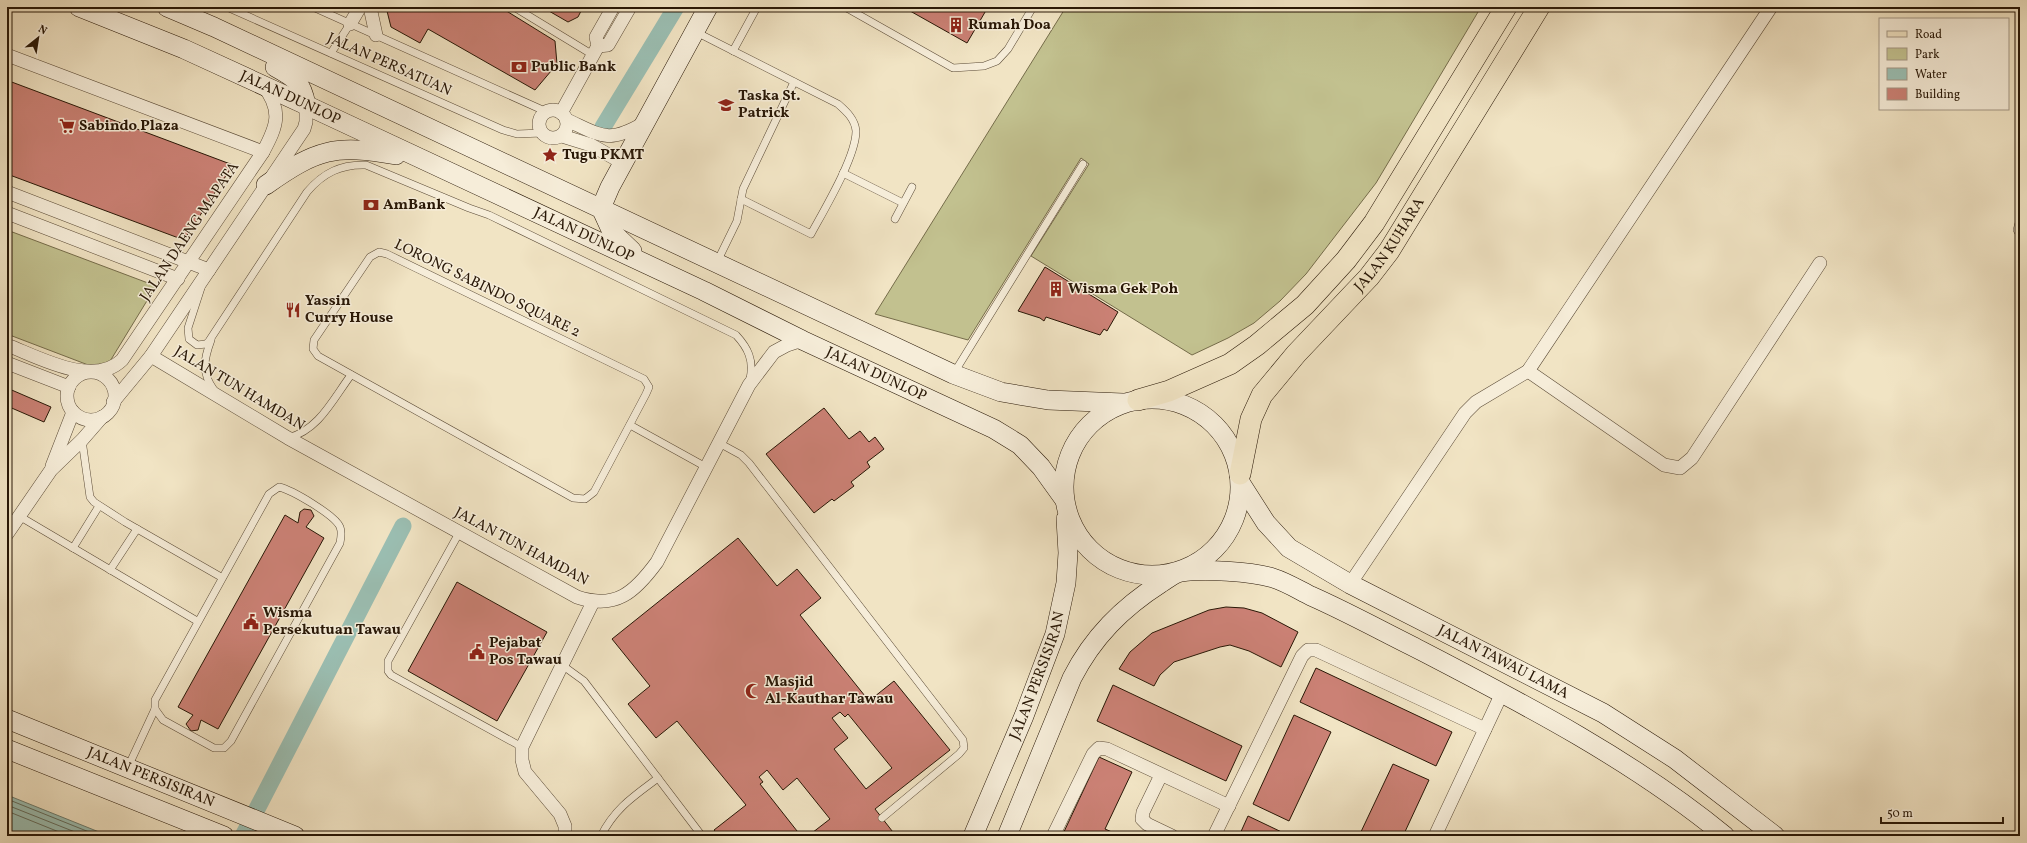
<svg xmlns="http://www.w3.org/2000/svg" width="2027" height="843" viewBox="0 0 2027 843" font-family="Vollkorn,serif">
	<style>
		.green { fill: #c2c18f; stroke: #756c4a }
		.water { fill: #9bbfb3; stroke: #6d7c6e }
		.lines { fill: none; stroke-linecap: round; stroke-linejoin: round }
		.shore { stroke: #626b5c; stroke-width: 1 }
		.canal { stroke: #9bbfb3; stroke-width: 17 }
		.building { fill: #cb8175; stroke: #281706; fill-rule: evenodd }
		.lane-casing { stroke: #5a4a36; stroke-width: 8 }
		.street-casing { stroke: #5a4a36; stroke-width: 14 }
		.secondary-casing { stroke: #281706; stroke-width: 20 }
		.primary-casing { stroke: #281706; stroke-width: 22 }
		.lane { stroke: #f6edd9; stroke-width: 7 }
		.street { stroke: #f6edd9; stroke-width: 13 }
		.secondary { stroke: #f6edd9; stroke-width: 19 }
		.primary { stroke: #f1e4c4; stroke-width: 21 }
		.labels { text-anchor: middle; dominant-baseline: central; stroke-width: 3; stroke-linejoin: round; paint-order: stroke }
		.poi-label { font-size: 15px; font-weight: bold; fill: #281706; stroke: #f6edd9; text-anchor: start }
		.street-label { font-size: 15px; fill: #281706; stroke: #f6edd9 }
	</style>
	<rect width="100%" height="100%" fill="#f1e4c4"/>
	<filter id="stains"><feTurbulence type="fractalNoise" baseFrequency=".005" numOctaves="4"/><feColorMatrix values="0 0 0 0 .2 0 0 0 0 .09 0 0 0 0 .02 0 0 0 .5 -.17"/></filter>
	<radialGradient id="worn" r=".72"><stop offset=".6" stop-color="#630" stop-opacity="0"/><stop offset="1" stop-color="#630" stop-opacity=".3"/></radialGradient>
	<g class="green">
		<path d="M1066,7H1481L1376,183L1306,274L1280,301L1254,323L1228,338L1192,355L1031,256L1089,164L1081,158L968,340L875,314Z"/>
		<path d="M7,230L156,286L104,371L7,334Z"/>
	</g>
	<path class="water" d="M7,795L109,836H7Z"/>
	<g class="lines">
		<g class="shore">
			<path d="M7,799L99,836"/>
			<path d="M7,805L85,836"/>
			<path d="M7,811L69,836"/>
		</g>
		<g class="canal">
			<path d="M603,127L676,7"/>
			<path d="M243,836L403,526"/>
		</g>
	</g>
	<g class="building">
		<path d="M386,7H500L555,41L557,64L535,90L428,29L420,43L391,27Z"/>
		<path d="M542,7H583L578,17L568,22Z"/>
		<path d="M903,7H988L967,43Z"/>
		<path d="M9,81L233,165L184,240L7,174V86Z"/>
		<path d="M1045,267L1118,312L1107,331L1104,329L1100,335L1046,317L1044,321L1040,318L1018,311Z"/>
		<path d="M7,388L51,407L44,422L7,406Z"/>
		<path d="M824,408L849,439L860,431L869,442L875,437L884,449L867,462L870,467L851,482L854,486L834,501L832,499L814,513L766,454Z"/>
		<path d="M304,509L311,510L314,516L306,527L324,538L218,729L201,720L198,730L191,731L186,724L193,715L178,707L285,515L298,523L300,512Z"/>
		<path d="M738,538L777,586L797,569L821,598L800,615L869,701L894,681L950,750L875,809L896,836H808L830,819L797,778L783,790L767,770L759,777L763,782L760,784L801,836H719L714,830L746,805L677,721L656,738L628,704L650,686L612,639ZM840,712L845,717L848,714L892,768L866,789L834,749L848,738L832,718Z"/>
		<path d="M457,582L547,632L497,721L408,671Z"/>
		<path d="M1226,607L1244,608L1262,613L1298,632L1281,667L1249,651L1230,645L1220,647L1174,662L1160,675L1154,686L1119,669L1130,652L1152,633L1209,610Z"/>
		<path d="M1316,668L1452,732L1436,766L1300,702Z"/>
		<path d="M1113,685L1242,746L1226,781L1097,721Z"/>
		<path d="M1294,715L1331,732L1289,821L1253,804Z"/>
		<path d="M1099,757L1132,772L1105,829L1121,836H1062Z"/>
		<path d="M1393,764L1429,780L1403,836H1359Z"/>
		<path d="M1248,816L1290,836H1239Z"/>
	</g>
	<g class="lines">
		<defs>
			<g id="lane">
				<path d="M227,7L503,130L517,134L542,133"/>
				<path d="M313,7L547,112"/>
				<path d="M514,7L593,55"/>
				<path d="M845,7L953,68L984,66L997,61L1008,49L1033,7"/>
				<path d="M696,32L838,104C846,111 855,119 856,131C856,157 824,210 811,234L741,199"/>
				<path d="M733,51L757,7"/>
				<path d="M331,53L350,24"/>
				<path d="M843,173L903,203"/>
				<path d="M895,219L912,187"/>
				<path d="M2020,219L2017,230L2020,235"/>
				<path d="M379,252L387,254L644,379L649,387L646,394L594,492L585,499L573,498L318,356L313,349L314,340L370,257Z"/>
				<path d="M717,262L737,221L743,189L794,82"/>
				<path d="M201,288L188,328L189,339L197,345L206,344L209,341L307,192C323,173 341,164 366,165L469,208L489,215L736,335C748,348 754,360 750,379"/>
				<path d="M211,340C204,359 201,372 214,390"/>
				<path d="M954,373L1083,164"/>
				<path d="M630,425L706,467"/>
				<path d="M288,438C319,430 333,399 351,375"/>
				<path d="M82,440L90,497L94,502L125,522L221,577"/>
				<path d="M719,443L741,455L749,463L963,740L964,748L959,754L882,818"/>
				<path d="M279,487C292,490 335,515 340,527C342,532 341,538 340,543L231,741L224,748H214L163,720L155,709V700L269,494Z"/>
				<path d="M19,516L197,621"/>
				<path d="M459,533L388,661V671L391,675L522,747"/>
				<path d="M73,548L99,506"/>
				<path d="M110,570L137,529"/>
				<path d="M562,665L584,681L702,836"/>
				<path d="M128,767L155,709"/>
				<path d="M601,836C615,808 634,796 658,778"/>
			</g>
			<g id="street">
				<path d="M370,7L376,35"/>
				<path d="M350,24L360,7"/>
				<path d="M598,46L608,45L630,7"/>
				<path d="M7,55L263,152"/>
				<circle cx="553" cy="124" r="14"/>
				<path d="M561,113L598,46L596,37L613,7"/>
				<path d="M567,120C602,136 608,144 644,123"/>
				<path d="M562,136L591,145L623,163"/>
				<path d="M7,192L209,270"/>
				<path d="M7,213L178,279"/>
				<path d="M7,345C38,357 93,388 122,360L263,152C277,126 283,111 263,85"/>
				<path d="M151,356L288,438L577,597C616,610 635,592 657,562L749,385L774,352L787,345L802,340"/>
				<path d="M7,363L69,387"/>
				<path d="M1528,371L1664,465L1680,468L1692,458L1820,263"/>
				<circle cx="91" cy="396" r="24"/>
				<path d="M113,402L151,356L304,129L306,122V105"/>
				<path d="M52,466L73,412"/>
				<path d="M7,534L51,470L82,440L102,417"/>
				<path d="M1350,584L1465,413L1476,402L1528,371L1771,7"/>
				<path d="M1161,775L1143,812L1142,819L1147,824L1172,836"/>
				<path d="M565,836V826L560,814L525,772L522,760V747L593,602"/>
				<path d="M1053,836L1093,754L1099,748L1107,749L1229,806"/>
				<path d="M1214,836L1302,656L1308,650H1316L1485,729"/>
				<path d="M1435,836L1502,693"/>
			</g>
			<g id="secondary">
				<path id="s1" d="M79,7L184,49L306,105L704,291L802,340L994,429L1020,445L1041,467L1064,499"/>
				<path d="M167,7L214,27L953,374L1001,392L1048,400L1123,403"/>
				<path d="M275,67C295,78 302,82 306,105"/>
				<path d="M266,185C317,149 335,144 396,155"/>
				<path d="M601,208L610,187L708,7"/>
				<path d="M601,208L612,232L632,251"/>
				<circle cx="1152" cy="487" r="88"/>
				<path id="s2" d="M1241,484L1266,523L1289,548L1350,584L1603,713L1675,759L1775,836"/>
				<path id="s3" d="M7,719L295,836"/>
				<path d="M7,749L224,836"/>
				<path id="s4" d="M973,836L1024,716L1055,634L1066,583L1068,553L1066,519"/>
				<path d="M1007,836L1072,678C1093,637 1122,608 1161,583C1166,580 1174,573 1181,572C1204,569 1250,571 1273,578C1286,582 1299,590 1311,596C1345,611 1378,629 1412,646C1520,702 1630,758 1725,836"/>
			</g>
			<g id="primary">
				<path d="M1138,400L1169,391L1230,364L1257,345L1305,305L1346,260L1374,223L1506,7"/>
				<path id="s5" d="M1240,474L1251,419L1262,395L1296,354L1369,277L1389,251L1539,7"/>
			</g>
		</defs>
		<use href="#lane" class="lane-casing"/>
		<use href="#street" class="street-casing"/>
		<use href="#secondary" class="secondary-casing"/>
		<use href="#primary" class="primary-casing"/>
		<use href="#lane" class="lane"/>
		<use href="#street" class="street"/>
		<use href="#secondary" class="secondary"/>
		<use href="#primary" class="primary"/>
	</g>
	<defs>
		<symbol id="building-bare" viewBox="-9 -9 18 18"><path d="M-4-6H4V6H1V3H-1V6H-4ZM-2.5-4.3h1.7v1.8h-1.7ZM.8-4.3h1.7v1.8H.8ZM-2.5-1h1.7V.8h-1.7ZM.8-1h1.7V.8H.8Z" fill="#8f2418" stroke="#f6edd9" stroke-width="2.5" paint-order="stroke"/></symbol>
		<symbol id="bank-bare" viewBox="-9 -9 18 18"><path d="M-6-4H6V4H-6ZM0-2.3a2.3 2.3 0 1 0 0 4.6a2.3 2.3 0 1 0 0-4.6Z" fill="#8f2418" stroke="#f6edd9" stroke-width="2.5" paint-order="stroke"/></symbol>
		<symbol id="school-bare" viewBox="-9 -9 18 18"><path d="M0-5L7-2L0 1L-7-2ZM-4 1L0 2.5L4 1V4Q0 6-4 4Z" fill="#8f2418" stroke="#f6edd9" stroke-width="2.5" paint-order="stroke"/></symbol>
		<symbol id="supermarket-bare" viewBox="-9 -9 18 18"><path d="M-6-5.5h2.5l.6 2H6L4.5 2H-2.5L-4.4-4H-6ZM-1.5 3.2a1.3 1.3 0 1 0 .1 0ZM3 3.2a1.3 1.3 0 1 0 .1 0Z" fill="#8f2418" stroke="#f6edd9" stroke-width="2.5" paint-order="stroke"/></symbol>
		<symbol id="sight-bare" viewBox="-9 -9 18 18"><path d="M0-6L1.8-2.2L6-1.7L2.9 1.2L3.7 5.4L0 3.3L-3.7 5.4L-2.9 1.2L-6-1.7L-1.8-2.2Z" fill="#8f2418" stroke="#f6edd9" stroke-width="2.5" paint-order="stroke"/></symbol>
		<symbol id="restaurant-bare" viewBox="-9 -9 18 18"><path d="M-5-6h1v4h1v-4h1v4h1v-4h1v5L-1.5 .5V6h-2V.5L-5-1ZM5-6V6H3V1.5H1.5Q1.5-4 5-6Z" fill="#8f2418" stroke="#f6edd9" stroke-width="2.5" paint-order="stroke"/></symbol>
		<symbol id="civic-bare" viewBox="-9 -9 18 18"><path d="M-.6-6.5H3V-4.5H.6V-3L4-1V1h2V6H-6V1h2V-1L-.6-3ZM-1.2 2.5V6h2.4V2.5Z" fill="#8f2418" stroke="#f6edd9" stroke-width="2.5" paint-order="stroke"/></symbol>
		<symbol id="mosque-bare" viewBox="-9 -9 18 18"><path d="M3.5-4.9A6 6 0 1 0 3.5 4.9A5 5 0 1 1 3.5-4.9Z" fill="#8f2418" stroke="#f6edd9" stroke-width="2.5" paint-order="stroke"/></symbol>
	</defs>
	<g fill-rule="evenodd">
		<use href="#building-bare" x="945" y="14" width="22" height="22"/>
		<use href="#bank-bare" x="508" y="56" width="22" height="22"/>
		<use href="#school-bare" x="715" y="94" width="22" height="22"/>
		<use href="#supermarket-bare" x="56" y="115" width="22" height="22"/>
		<use href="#sight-bare" x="539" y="144" width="22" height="22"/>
		<use href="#bank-bare" x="360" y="194" width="22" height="22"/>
		<use href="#building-bare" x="1045" y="278" width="22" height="22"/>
		<use href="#restaurant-bare" x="282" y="299" width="22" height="22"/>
		<use href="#civic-bare" x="240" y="611" width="22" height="22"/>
		<use href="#civic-bare" x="466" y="641" width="22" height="22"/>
		<use href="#mosque-bare" x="742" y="680" width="22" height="22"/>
	</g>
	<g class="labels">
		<g class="poi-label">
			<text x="968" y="25">Rumah Doa</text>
			<text x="531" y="67">Public Bank</text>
			<text x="738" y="96">Taska St.<tspan x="738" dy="17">Patrick</tspan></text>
			<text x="79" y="126">Sabindo Plaza</text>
			<text x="562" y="155">Tugu PKMT</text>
			<text x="383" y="205">AmBank</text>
			<text x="1068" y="289">Wisma Gek Poh</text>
			<text x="305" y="301">Yassin<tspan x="305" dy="17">Curry House</tspan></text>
			<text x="263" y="613">Wisma<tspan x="263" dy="17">Persekutuan Tawau</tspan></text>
			<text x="489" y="643">Pejabat<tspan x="489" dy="17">Pos Tawau</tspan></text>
			<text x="765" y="682">Masjid<tspan x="765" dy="17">Al-Kauthar Tawau</tspan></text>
		</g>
		<g class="street-label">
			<text transform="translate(389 65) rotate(24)">JALAN PERSATUAN</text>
			<text stroke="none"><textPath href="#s1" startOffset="230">JALAN DUNLOP</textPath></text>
			<text transform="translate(190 232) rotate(-56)">JALAN DAENG MAPATA</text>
			<text stroke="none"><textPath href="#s1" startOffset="554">JALAN DUNLOP</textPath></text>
			<text stroke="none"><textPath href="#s5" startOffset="280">JALAN KUHARA</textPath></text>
			<text transform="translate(487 289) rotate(26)">LORONG SABINDO SQUARE 2</text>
			<text stroke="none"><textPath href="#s1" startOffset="878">JALAN DUNLOP</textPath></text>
			<text transform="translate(239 389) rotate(31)">JALAN TUN HAMDAN</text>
			<text transform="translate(521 547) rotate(28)">JALAN TUN HAMDAN</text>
			<text stroke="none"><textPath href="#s2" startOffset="323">JALAN TAWAU LAMA</textPath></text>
			<text stroke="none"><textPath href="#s4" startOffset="173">JALAN PERSISIRAN</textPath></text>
			<text stroke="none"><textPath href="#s3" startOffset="155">JALAN PERSISIRAN</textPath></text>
		</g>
	</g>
	<rect width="2027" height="843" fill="none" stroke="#f1e4c4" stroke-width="24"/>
	<rect x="8" y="8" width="2011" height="827" fill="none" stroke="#281706" stroke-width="2"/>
	<rect x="12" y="12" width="2003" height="819" fill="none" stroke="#281706"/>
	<rect x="1879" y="18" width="130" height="92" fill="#f6edd9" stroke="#a49785"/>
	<rect x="1887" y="31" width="20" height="6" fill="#f1e4c4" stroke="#a49785"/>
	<text x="1915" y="38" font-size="12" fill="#281706">Road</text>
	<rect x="1887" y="48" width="20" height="12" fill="#c2c18f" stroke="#a49785"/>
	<text x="1915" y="58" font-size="12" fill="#281706">Park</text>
	<rect x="1887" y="68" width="20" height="12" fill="#9bbfb3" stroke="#a49785"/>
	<text x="1915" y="78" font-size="12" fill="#281706">Water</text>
	<rect x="1887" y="88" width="20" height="12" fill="#cb8175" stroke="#a49785"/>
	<text x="1915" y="98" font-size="12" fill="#281706">Building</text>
	<g transform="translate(38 38) rotate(30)" stroke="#f6edd9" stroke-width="3" paint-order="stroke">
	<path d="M0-3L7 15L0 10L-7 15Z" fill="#281706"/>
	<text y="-6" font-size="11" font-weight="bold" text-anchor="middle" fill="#281706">N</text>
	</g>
	<path d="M1881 817v6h122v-6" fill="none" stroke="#281706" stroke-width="2"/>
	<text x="1887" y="817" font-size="12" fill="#281706" stroke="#f6edd9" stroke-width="3" paint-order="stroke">50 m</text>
	<rect width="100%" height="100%" filter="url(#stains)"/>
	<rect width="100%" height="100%" fill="url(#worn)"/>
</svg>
